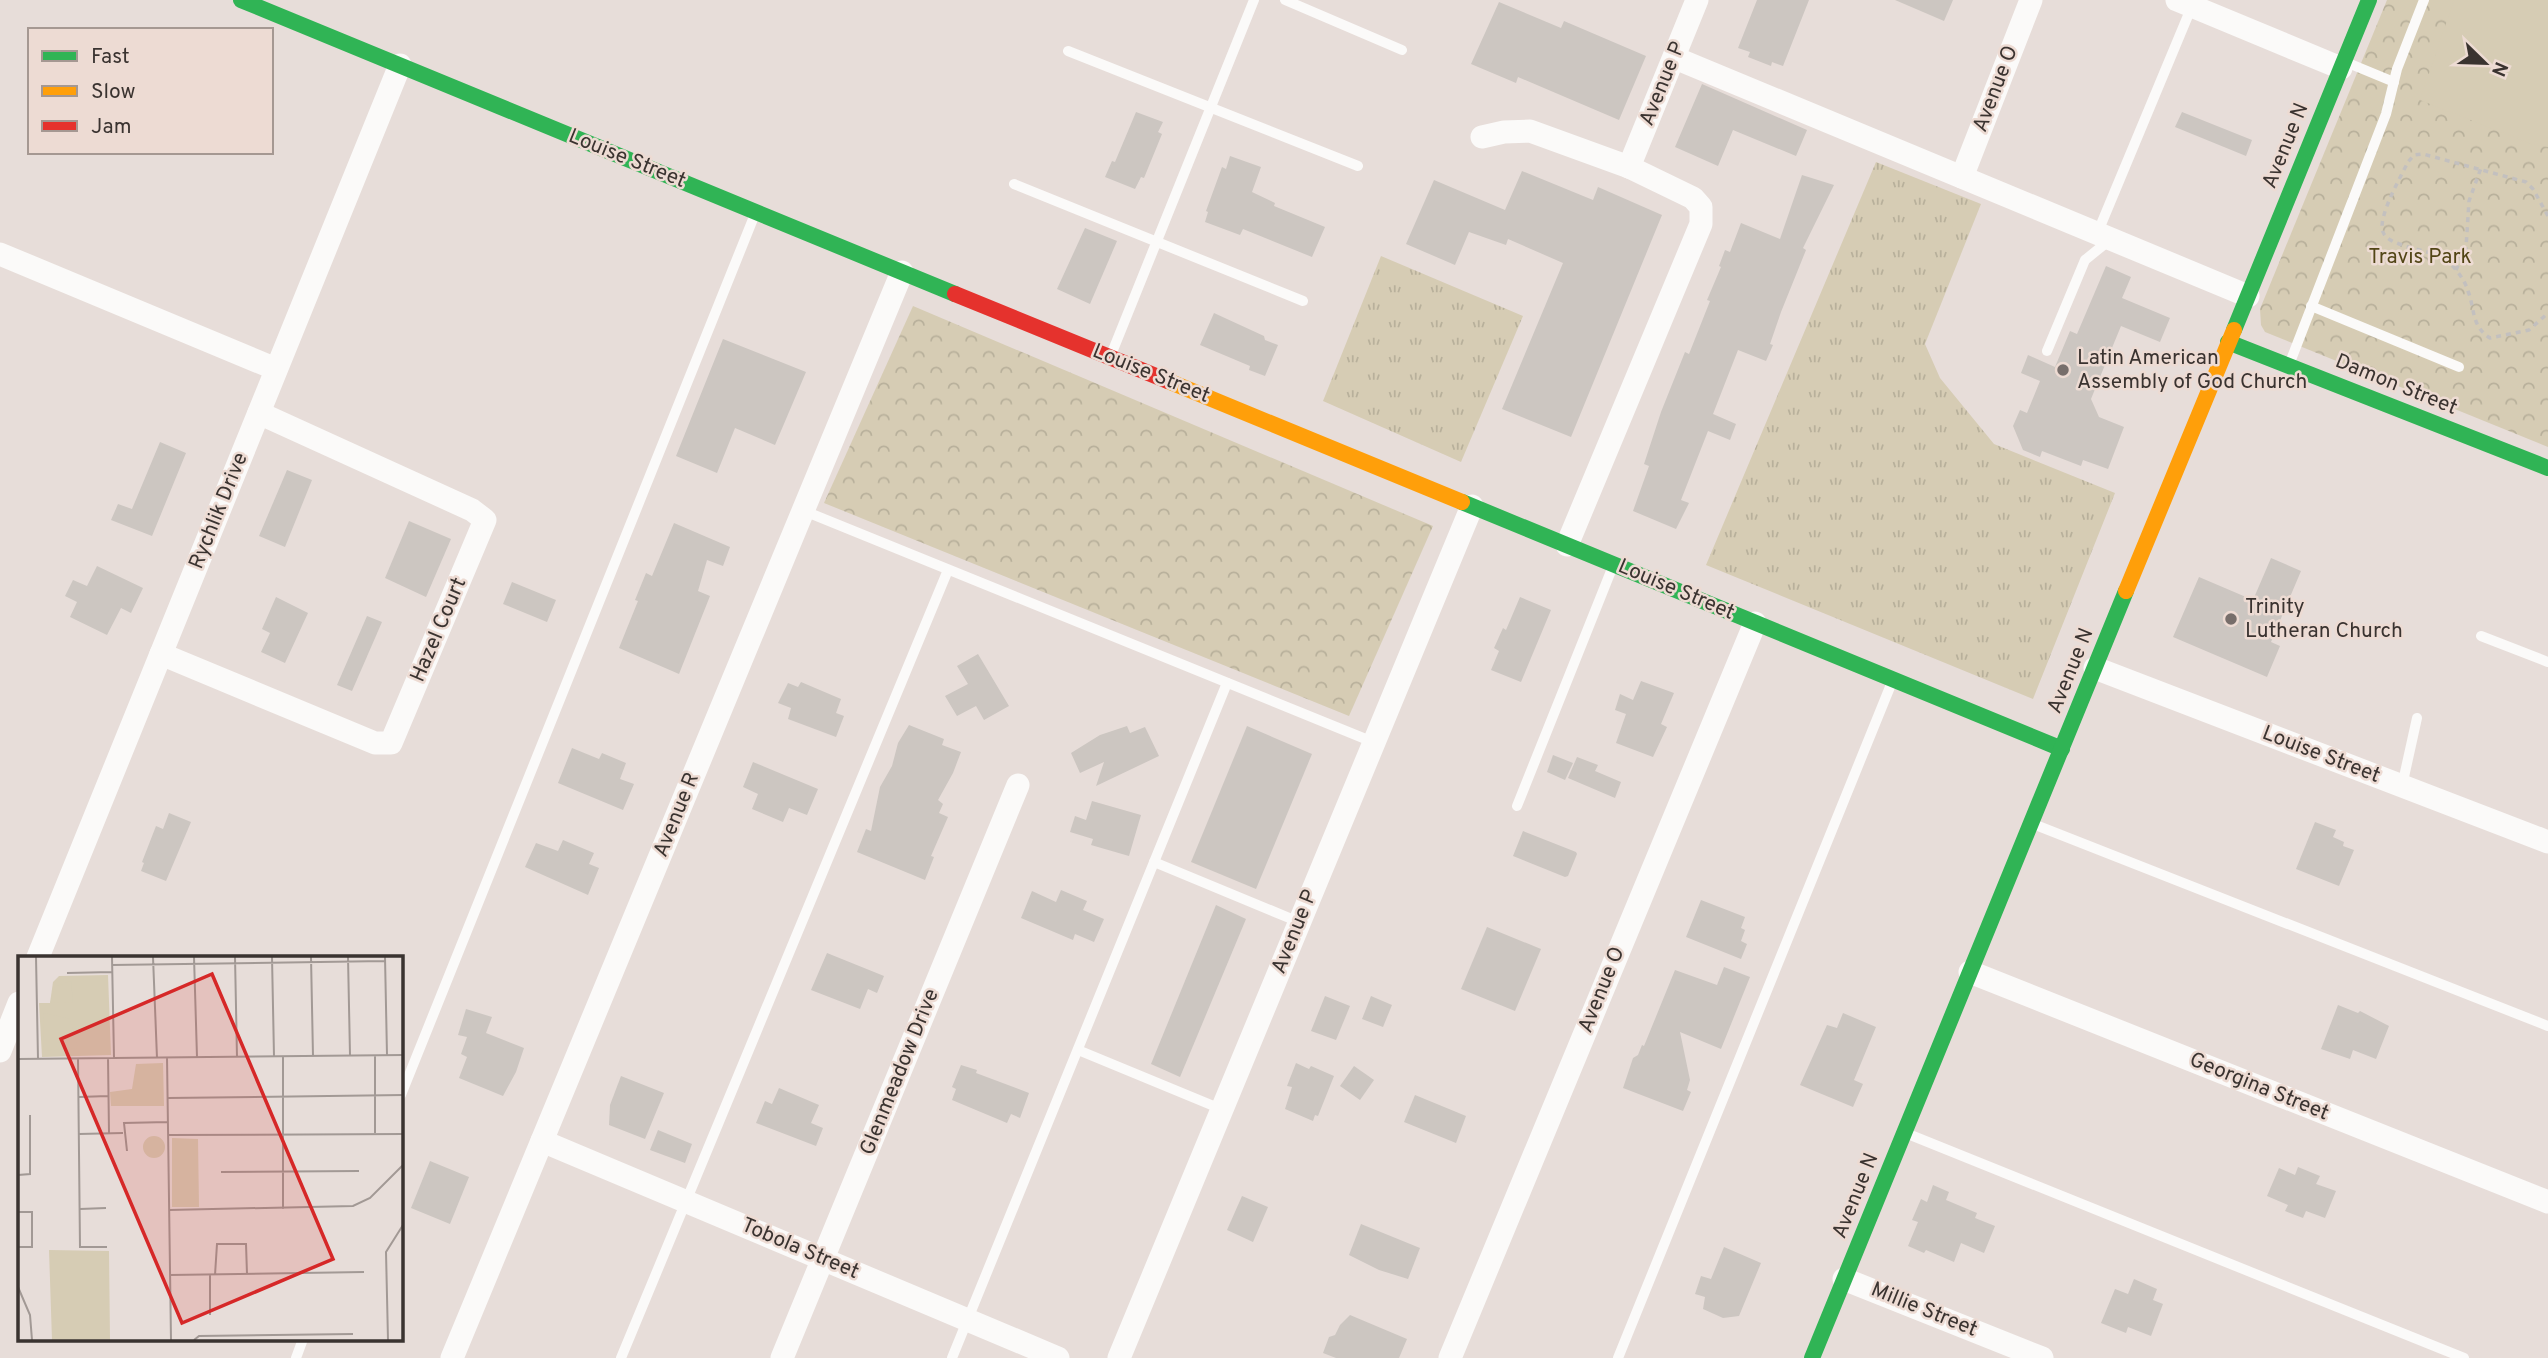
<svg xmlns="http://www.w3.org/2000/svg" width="2548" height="1358" viewBox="0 0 2548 1358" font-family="Overpass,sans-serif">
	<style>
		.grass { fill: url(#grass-tufts) }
		.forest { fill: url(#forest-crowns) }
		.pitch { fill: #d6ccb4 }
		.building { fill: #ccc6c1 }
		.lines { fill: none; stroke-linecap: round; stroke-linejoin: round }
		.path { stroke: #c3c0bf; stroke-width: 3.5; stroke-dasharray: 5 5; stroke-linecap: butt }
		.lane { stroke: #fbfaf9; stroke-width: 10 }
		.street { stroke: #fbfaf9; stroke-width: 23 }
		.fast { stroke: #30b455; stroke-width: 16 }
		.slow { stroke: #ff9f0a; stroke-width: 16 }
		.jam { stroke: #e5322d; stroke-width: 16 }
		.poi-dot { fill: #776e6b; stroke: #eddbd3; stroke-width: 2.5 }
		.labels { text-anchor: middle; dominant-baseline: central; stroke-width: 5; stroke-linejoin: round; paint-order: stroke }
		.street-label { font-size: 21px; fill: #3a3330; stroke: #eddbd3 }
		.park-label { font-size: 21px; fill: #524516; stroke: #eddbd3 }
		.poi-label { font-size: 21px; fill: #3a3330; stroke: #eddbd3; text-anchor: start }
		.inset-road { fill: none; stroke: #a29995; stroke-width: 2 }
		.view { fill: #d62828; fill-opacity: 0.15; stroke: #d62828; stroke-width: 3.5 }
		.inset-edge { fill: none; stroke: #3a3330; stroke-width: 3.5 }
	</style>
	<defs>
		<pattern id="grass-tufts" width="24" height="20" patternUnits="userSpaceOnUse" patternTransform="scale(1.75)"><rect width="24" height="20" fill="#d6ccb4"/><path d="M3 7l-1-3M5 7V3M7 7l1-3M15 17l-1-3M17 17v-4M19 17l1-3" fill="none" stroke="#b8b09b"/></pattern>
		<pattern id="forest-crowns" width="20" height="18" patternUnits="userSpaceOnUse" patternTransform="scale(1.75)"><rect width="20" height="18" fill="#d6ccb4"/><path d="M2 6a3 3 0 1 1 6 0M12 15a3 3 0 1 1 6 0" fill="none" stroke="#b8b09b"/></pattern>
	</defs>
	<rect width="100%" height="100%" fill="#e7ddd9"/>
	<g class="grass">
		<path d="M1876,162L1981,204L1925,344L1940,378L1994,444L2115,493L2033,699L1706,565Z"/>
		<path d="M1381,256L1523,316L1461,462L1323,401Z"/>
	</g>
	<g class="forest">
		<path d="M2387,0H2548V447L2265,332L2261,325L2260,309Z"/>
		<path d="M913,306L1433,526L1349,716L824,503Z"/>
	</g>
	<path class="pitch" d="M2454,0H2548V147L2531,144L2420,100Z"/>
	<g class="building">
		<path d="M1757,0H1809L1783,66L1772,62L1771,66L1748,57L1750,52L1738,48Z"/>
		<path d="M1895,0H1953L1944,21Z"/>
		<path d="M1499,2L1561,28L1564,21L1646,56L1619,120L1518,77L1516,83L1471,64Z"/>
		<path d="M1702,84L1807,130L1796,156L1733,130L1718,166L1675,147Z"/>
		<path d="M1136,112L1163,122L1158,132L1162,134L1144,178L1141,177L1135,189L1105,177L1112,161L1115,162Z"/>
		<path d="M2182,112L2252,140L2246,156L2175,127Z"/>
		<path d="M1230,156L1261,167L1252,192L1275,203L1274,206L1325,227L1312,257L1243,229L1240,235L1205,222L1208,212L1206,211L1222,167L1226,169Z"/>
		<path d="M1522,171L1593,200L1598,187L1662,215L1571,437L1502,409L1563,263L1508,239L1506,245L1469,232L1455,265L1406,244L1434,180L1505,210Z"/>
		<path d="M1802,175L1834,185L1803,248L1806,250L1781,312L1770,344L1773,345L1766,361L1738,350L1713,414L1736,424L1730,440L1708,431L1681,500L1689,503L1676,529L1633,511L1649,466L1644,464L1661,412L1685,352L1689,354L1710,301L1707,300L1721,267L1719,266L1725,250L1730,252L1741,223L1780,239Z"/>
		<path d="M1085,228L1117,241L1090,304L1057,289Z"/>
		<path d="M2106,266L2131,277L2122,298L2170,318L2160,342L2121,326L2091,399L2099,417L2124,427L2108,469L2083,460L2081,466L2042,451L2040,457L2023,450L2013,426L2020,410L2027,413L2040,381L2021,373L2028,355L2055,367L2070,331L2077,334Z"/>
		<path d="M1214,313L1264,336L1265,340L1278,345L1265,376L1249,370L1250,366L1200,345Z"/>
		<path d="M723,339L806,372L775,445L735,428L717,473L676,456Z"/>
		<path d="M160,442L186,453L152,536L111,520L118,504L132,509Z"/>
		<path d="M287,470L312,480L285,547L259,536Z"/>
		<path d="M409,521L451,539L426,597L385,578Z"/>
		<path d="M674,523L730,547L723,566L707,560L698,591L710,596L679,674L619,648L638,601L635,600L646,573L652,576Z"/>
		<path d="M2271,558L2301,571L2271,642L2280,646L2267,677L2173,637L2199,577L2253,600Z"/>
		<path d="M97,566L143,588L131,613L121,608L107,635L70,617L77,602L65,596L73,580L87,586Z"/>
		<path d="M512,582L556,600L547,622L503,604Z"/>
		<path d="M276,597L308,613L285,663L261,652L270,633L262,629Z"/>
		<path d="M1520,597L1551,610L1521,682L1491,670L1499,651L1494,648L1503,628L1506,630Z"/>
		<path d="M367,616L382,622L352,691L337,685Z"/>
		<path d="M978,654L1009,706L984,720L976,706L957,716L945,696L968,684L957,666Z"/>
		<path d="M1641,681L1674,693L1661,724L1667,727L1653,757L1616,743L1626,714L1615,710L1620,694L1633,700Z"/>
		<path d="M801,682L841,699L836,713L844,716L836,737L788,719L791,708L778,703L788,683L798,687Z"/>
		<path d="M909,725L944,739L942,745L961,752L953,773L938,800L943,804L939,813L948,817L931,856L934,857L925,880L857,852L866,829L871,831L880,787L892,766L898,743Z"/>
		<path d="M1127,726L1130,733L1145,727L1159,756L1096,786L1104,762L1080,773L1071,753L1100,735Z"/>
		<path d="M1247,726L1312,754L1256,889L1191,862Z"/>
		<path d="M572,748L599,759L602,753L626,763L620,779L634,784L623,810L558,783Z"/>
		<path d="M1553,755L1573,763L1565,780L1547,772Z"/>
		<path d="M1577,757L1598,765L1595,771L1621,782L1615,798L1568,778Z"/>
		<path d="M753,762L818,789L807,815L789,808L783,822L752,809L758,794L743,787Z"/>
		<path d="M1092,801L1141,815L1129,856L1091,845L1093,839L1070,832L1075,816L1086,820Z"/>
		<path d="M169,813L191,822L166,881L141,871L144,863L142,862L156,826L163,829Z"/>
		<path d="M2315,822L2336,830L2333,837L2344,842L2343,846L2354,850L2339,886L2296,869Z"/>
		<path d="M1523,831L1576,852L1577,854L1568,876L1565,877L1513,856Z"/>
		<path d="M563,840L594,853L589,864L599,868L588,895L525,867L536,843L558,851Z"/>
		<path d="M1061,890L1087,901L1083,910L1104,919L1094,942L1075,934L1073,940L1021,918L1032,891L1056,902Z"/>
		<path d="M1701,900L1745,917L1741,928L1745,930L1741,941L1747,944L1741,959L1686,937Z"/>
		<path d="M1216,905L1246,919L1180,1077L1151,1064Z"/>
		<path d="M1487,927L1541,949L1515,1011L1461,989Z"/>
		<path d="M827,953L884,976L877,993L868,989L860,1009L811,990Z"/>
		<path d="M1724,967L1750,977L1721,1049L1680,1032L1690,1080L1687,1090L1691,1092L1683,1111L1623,1088L1633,1058L1638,1055L1642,1045L1644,1046L1675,970L1717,985Z"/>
		<path d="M1325,996L1350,1006L1336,1040L1311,1031Z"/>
		<path d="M1371,996L1392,1005L1383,1027L1362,1019Z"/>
		<path d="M2338,1005L2358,1013L2360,1011L2389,1026L2376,1059L2353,1050L2350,1059L2321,1049Z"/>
		<path d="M466,1009L492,1017L486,1033L524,1048L516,1072L503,1096L459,1078L467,1057L461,1054L467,1037L458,1035Z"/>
		<path d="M1843,1013L1876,1027L1854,1080L1863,1084L1853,1107L1800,1085L1827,1025L1837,1028Z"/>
		<path d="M1296,1063L1309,1069L1311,1066L1334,1076L1318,1116L1315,1115L1313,1121L1285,1109L1292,1087L1287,1086Z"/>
		<path d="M961,1065L977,1070L976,1073L1029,1093L1020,1118L1011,1114L1007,1123L952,1100L956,1089L952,1087Z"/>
		<path d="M1354,1066L1374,1080L1360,1100L1340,1086Z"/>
		<path d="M621,1076L664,1093L645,1139L609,1125L610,1105Z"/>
		<path d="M779,1088L819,1105L811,1123L823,1128L816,1146L756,1123L765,1101L772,1104Z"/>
		<path d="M1415,1095L1466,1116L1456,1143L1404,1122Z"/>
		<path d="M658,1130L692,1144L685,1163L650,1150Z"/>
		<path d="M430,1161L469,1177L450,1224L411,1208Z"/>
		<path d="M2298,1167L2320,1176L2316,1184L2336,1191L2325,1218L2306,1211L2303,1218L2285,1211L2288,1205L2267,1196L2279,1168L2295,1175Z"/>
		<path d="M1933,1185L1949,1192L1946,1200L1977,1213L1975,1218L1995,1226L1984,1253L1961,1243L1954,1262L1926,1250L1924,1253L1908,1246L1918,1222L1912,1220L1921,1199L1927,1202Z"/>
		<path d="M1242,1196L1268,1207L1253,1242L1227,1230Z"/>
		<path d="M1361,1224L1420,1248L1408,1279L1379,1270L1349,1255Z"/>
		<path d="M1724,1247L1761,1263L1739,1316L1723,1318L1703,1309L1705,1297L1695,1294L1701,1276L1711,1279Z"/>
		<path d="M2134,1279L2157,1289L2153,1300L2163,1304L2151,1336L2128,1327L2126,1333L2101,1323L2115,1289L2128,1294Z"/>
		<path d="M1350,1315L1407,1339L1399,1358H1336L1323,1353L1329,1337L1335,1335L1340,1325Z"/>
	</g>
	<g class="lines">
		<g class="path">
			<path d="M2548,216L2533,189L2526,182L2423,154L2414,155L2408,162C2401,176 2377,218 2383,232C2389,248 2432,249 2446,260C2455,267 2465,280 2468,291C2475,309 2471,326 2490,338L2529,330L2548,313"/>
			<path d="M2456,270L2466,248L2469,201L2481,168"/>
		</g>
		<g class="lane">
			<path d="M1285,0L1402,50"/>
			<path d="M1068,51L1358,166"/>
			<path d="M2348,63L2394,82"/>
			<path d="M1014,184L1303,301"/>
			<path d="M2097,234L2192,6"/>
			<path d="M2311,306L2459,367"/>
			<path d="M2047,351L2085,260L2111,239"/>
			<path d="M1111,355L1254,0"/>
			<path d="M2289,365L2386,114L2397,69L2424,0"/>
			<path d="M802,510L1373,742"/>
			<path d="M2481,636L2548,662"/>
			<path d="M2402,786L2417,718"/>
			<path d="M1517,806L1613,566"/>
			<path d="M2033,824L2548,1026"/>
			<path d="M1154,862L1299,922"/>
			<path d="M1078,1050L1221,1109"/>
			<path d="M401,1095L755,214"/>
			<path d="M1908,1134L2464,1358"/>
			<path d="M296,1358L303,1339"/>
			<path d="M621,1358L948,570"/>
			<path d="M952,1358L1227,683"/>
			<path d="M1618,1358L1892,682"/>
		</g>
		<g class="street">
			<path d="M2177,0L2341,68"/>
			<path d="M1675,58L2248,296"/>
			<path d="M1482,137L1504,132L1530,131L1629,167L1693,198L1701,207V224L1567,545"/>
			<path d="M1629,167L1697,0"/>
			<path d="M1962,177L2031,0"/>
			<path d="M0,254L276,369"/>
			<path d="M161,654L375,743H391L485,520L472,510L259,413"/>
			<path d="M2095,668L2548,842"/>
			<path d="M38,957L400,65"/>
			<path d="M1970,972L2548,1202"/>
			<path d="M0,1051L19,1003"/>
			<path d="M542,1141L1058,1358"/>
			<path d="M1844,1279L2042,1358"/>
			<path d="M452,1358L902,272"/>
			<path d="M782,1358L1018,785"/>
			<path d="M1119,1358L1472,506"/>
			<path d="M1450,1358L1755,623"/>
		</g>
		<g class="fast">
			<path d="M241,0L955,294"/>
			<path d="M2234,330L2369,0"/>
			<path d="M2228,342L2548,468"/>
			<path d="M1462,502L2062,749"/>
			<path d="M1812,1358L2126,591"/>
		</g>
		<g class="slow">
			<path d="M1168,381L1462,502"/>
			<path d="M2126,591L2234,330"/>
		</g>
		<path class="jam" d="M955,294L1168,381"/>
	</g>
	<g class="poi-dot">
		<circle cx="2063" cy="370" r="7"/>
		<circle cx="2231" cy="619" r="7"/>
	</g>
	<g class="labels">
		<g class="street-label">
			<text transform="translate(1663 84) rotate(-68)">Avenue P</text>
			<text transform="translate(1996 89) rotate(-69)">Avenue O</text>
			<text transform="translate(2286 146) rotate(-68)">Avenue N</text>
			<text transform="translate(627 159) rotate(22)">Louise Street</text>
			<text transform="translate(1151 374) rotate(22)">Louise Street</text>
			<text transform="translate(2396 385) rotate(22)">Damon Street</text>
			<text transform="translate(219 511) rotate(-68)">Rychlik Drive</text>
			<text transform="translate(1676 590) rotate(23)">Louise Street</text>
			<text transform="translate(439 630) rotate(-67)">Hazel Court</text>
			<text transform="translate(2071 671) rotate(-68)">Avenue N</text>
			<text transform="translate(2321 755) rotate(21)">Louise Street</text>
			<text transform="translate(677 815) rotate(-68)">Avenue R</text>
			<text transform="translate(1295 932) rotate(-68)">Avenue P</text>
			<text transform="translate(1602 990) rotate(-68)">Avenue O</text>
			<text transform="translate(900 1072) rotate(-68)">Glenmeadow Drive</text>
			<text transform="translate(2259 1087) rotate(22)">Georgina Street</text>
			<text transform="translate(1856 1196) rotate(-68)">Avenue N</text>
			<text transform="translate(800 1249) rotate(23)">Tobola Street</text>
			<text transform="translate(1924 1310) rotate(22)">Millie Street</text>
		</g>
		<g class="park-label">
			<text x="2420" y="257">Travis Park</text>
		</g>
		<g class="poi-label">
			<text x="2077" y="358">Latin American<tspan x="2077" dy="24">Assembly of God Church</tspan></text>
			<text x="2245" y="607">Trinity<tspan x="2245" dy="24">Lutheran Church</tspan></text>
		</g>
	</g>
	<g transform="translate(18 956)">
		<rect width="385" height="385" fill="#e7ddd9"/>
		<path d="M145,107L146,150H93L92,136L114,133L118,108ZM125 191a11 11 0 1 1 22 0a11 11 0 1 1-22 0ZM31,294L91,295L92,384H34Z" fill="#d6ccb4"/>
		<path d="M90,19L93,99L24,101L21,47H32L35,26L41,20ZM154,182L180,183L181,251H154Z" fill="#d6ccb4"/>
		<path d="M53,25L55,46L32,47L37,31ZM25,57L52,63L60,92L26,95Z" fill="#d6ccb4"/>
		<path class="inset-road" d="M18,1L20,103M94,1L96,102M135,1L139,102M176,1L179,101M217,1L219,101M254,1L256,100M293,1L295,100M330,1L332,99M367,1L369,99M94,9L367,5M49,17L94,16M357,99V177M265,100V253M149,101L153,384M60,102L62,291H89M90,102L91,177M0,103L385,99M61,141L90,140M150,142L385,139M61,178L105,177M150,179L385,178M109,195L106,167L150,166M203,216L341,215M0,219L12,218V159M62,253L88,252M151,254L335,250L352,242L385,209M0,256H14V291H0M152,319L346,316M192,319V359M197,319L199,288H228L229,318M0,331L12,359L14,384M176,384L181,380L335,378M370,384L368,296L385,269"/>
		<path class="view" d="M194,18L315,303L164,367L43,83Z"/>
		<rect width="385" height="385" class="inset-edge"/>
	</g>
	<rect x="28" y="28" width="245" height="126" fill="#eddbd3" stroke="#a59892" stroke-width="2"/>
	<rect x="42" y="51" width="35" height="10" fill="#30b455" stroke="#a59892" stroke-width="2"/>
	<text x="91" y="63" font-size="21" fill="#3a3330">Fast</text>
	<rect x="42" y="86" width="35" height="10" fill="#ff9f0a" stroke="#a59892" stroke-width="2"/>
	<text x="91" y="98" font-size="21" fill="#3a3330">Slow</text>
	<rect x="42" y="121" width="35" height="10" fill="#e5322d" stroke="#a59892" stroke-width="2"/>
	<text x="91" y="133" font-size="21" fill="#3a3330">Jam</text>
	<g transform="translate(2485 63) rotate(113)" stroke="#eddbd3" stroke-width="5" paint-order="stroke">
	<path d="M0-5L12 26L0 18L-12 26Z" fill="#3a3330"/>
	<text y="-10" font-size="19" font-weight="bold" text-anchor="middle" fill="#3a3330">N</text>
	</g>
</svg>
